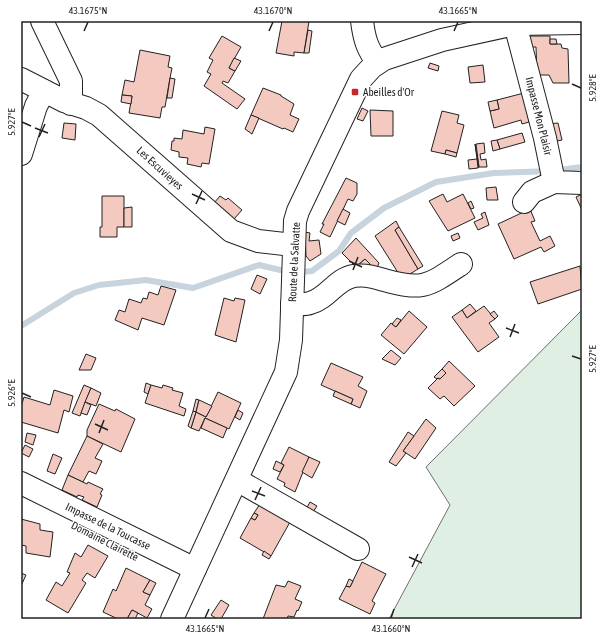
<svg xmlns="http://www.w3.org/2000/svg" width="603" height="640" viewBox="0 0 603 640" font-family="'Asap Condensed',sans-serif">
	<style>
		.green { fill: #e0efe3; stroke: #6f6f6f }
		.lines { fill: none; stroke-linecap: round; stroke-linejoin: round }
		.stream { stroke: #c7d3dd; stroke-width: 6 }
		.building { fill: #f3c9c0; stroke: #222 }
		.minor-casing { stroke: #222; stroke-width: 24 }
		.minor { stroke: #fff; stroke-width: 22 }
		.ticks { fill: none; stroke: #222; stroke-width: 1.5 }
		.poi-dot { fill: #c62828; stroke: #fff; stroke-width: 1.5 }
		.labels { text-anchor: middle; dominant-baseline: central; stroke-width: 3; stroke-linejoin: round; paint-order: stroke }
		.poi-label { font-size: 11px; fill: #222; stroke: #fff; text-anchor: start }
		.street-label { font-size: 11px; fill: #222; stroke: #fff }
		.neatline { fill: none; stroke: #222; stroke-width: 1.5 }
		.ticks-label { font-size: 10px; text-anchor: middle; fill: #222 }
	</style>
	<rect width="100%" height="100%" fill="#fff"/>
	<path class="green" d="M582,310V619H389L450,505L426,467Z"/>
	<g class="lines">
		<path class="stream" d="M21,326L74,293L99,285L146,280L193,288L259,265L293,273L312,271L339,251L351,233L384,208L436,182L494,173L552,171L582,167"/>
	</g>
	<g class="building">
		<path d="M282,21H309L304,53L294,52V56L276,53Z"/>
		<path d="M308,30L312,31L309,53H304Z"/>
		<path d="M222,36L241,47L229,68L235,71L228,83L223,81L222,83L245,99L237,109L204,86L211,74L207,72L213,60L209,58Z"/>
		<path d="M526,36H550V44H561L562,48L568,49L569,83H553L549,75H537L536,47H528Z"/>
		<path d="M550,39H556L557,44H550Z"/>
		<path d="M140,50L170,56L168,67L172,68L170,78L165,107H162L160,118L129,113L132,96L122,95L125,80L134,82Z"/>
		<path d="M234,58L241,61L235,71L229,68Z"/>
		<path d="M430,63L439,66L438,71L428,68Z"/>
		<path d="M483,65L485,82L470,83L468,67Z"/>
		<path d="M170,78L175,79L172,98H167Z"/>
		<path d="M263,88L281,95V96L294,104L290,115L299,119L293,132L284,128L283,129L251,115Z"/>
		<path d="M524,93L529,122L522,124L521,120L494,128L490,111L499,109L497,100Z"/>
		<path d="M122,95L132,96L131,104L121,102Z"/>
		<path d="M497,100L499,109L490,111L488,102Z"/>
		<path d="M362,108L368,111L363,121L357,119Z"/>
		<path d="M370,110L393,111V136H371Z"/>
		<path d="M442,111L459,115L457,123L464,125L457,153L446,150L445,154L431,151Z"/>
		<path d="M251,115L259,118L252,134L245,129Z"/>
		<path d="M64,123L76,124L75,140L62,138Z"/>
		<path d="M558,123L562,140L552,142L547,124Z"/>
		<path d="M205,127L215,129L209,164L202,163L201,167L187,164L188,158L179,157V152L171,150L172,141H174V138L182,139L183,130L204,134Z"/>
		<path d="M522,133L525,142L500,149L497,140Z"/>
		<path d="M497,140L500,149L493,151L491,141Z"/>
		<path d="M484,143L485,153L480,154L481,160L486,159L487,167H479L476,144Z"/>
		<path d="M475,144L479,167L478,168L477,159Z"/>
		<path d="M446,150L457,153L456,157L445,154Z"/>
		<path d="M477,159L478,168L469,169L468,160Z"/>
		<path d="M346,178L357,183V194L353,201L348,199L330,237L320,232L324,224H322Z"/>
		<path d="M496,187L498,200H487L486,188Z"/>
		<path d="M443,194L447,202L463,194L475,218L448,231L429,201Z"/>
		<path d="M582,194V210L576,197Z"/>
		<path d="M102,196H124V227H117V237H100V227H102Z"/>
		<path d="M220,196L226,200L228,198L242,210L234,219L214,203Z"/>
		<path d="M471,201L474,208L471,209L468,203Z"/>
		<path d="M132,207V227H124V208Z"/>
		<path d="M343,209L350,213L345,225L337,221Z"/>
		<path d="M530,209L535,221L531,222L540,241L550,236L555,246L544,252L541,247L514,259L498,224Z"/>
		<path d="M485,212L489,225L478,230L474,222L483,218L481,214Z"/>
		<path d="M396,221L399,227L395,230L418,269L402,279L375,236Z"/>
		<path d="M399,227L423,266L418,269L395,230Z"/>
		<path d="M305,232L310,233L309,241L319,240L321,254L310,261L306,256Z"/>
		<path d="M458,233L460,238L453,241L451,236Z"/>
		<path d="M356,238L379,263L376,270L365,259L356,267L342,253Z"/>
		<path d="M365,259L375,269L356,267Z"/>
		<path d="M580,266L582,289L538,304L530,282Z"/>
		<path d="M257,275L267,279L260,294L251,289Z"/>
		<path d="M161,286L176,290L164,325L142,318L138,330L115,320L119,310L125,312L129,299L141,303L143,298L147,299L149,292L158,295Z"/>
		<path d="M224,298L234,301L235,298L245,300L236,342L215,335Z"/>
		<path d="M470,304L476,311L467,318L462,310Z"/>
		<path d="M484,306L495,319L489,323L499,337L478,352L452,317L462,310L467,318Z"/>
		<path d="M409,311L427,327L404,354L381,335L391,323L396,327Z"/>
		<path d="M494,311L498,316L495,319L490,314Z"/>
		<path d="M397,318L401,320L396,327L392,324Z"/>
		<path d="M391,350L401,358L395,365L382,359Z"/>
		<path d="M86,354L96,358L91,370H79Z"/>
		<path d="M449,361L475,386L454,406L444,396L440,399L428,388L438,378L440,379L446,373L442,369Z"/>
		<path d="M331,363L363,377L358,386L367,391L360,408L351,404L353,399L321,385Z"/>
		<path d="M442,369L446,373L440,379L438,378L437,379L434,377Z"/>
		<path d="M146,383L151,385L148,394L144,392Z"/>
		<path d="M84,385L91,388L80,416L72,413Z"/>
		<path d="M151,385L162,388L163,385L173,388L172,390L183,393L179,406L186,409L184,416L145,403Z"/>
		<path d="M91,388L101,393L96,406L85,402Z"/>
		<path d="M54,390L73,396L69,412L64,410L58,433L21,422V407L24,397L50,405Z"/>
		<path d="M335,391L353,399L351,404L333,396Z"/>
		<path d="M218,392L241,403L229,429L205,418L199,431L191,428L196,412L206,417Z"/>
		<path d="M196,399L199,400L196,412L193,411Z"/>
		<path d="M199,400L212,406L206,417L196,412Z"/>
		<path d="M85,402L91,405L87,415L81,413Z"/>
		<path d="M99,404L115,411L116,409L135,419L121,452L87,436V430Z"/>
		<path d="M238,410L243,413L240,420L235,417Z"/>
		<path d="M193,411L196,412L191,428L188,426Z"/>
		<path d="M205,418L227,428L223,438L201,428Z"/>
		<path d="M426,419L436,428L415,459L403,451Z"/>
		<path d="M408,432L414,436L403,451L406,453L396,466L389,462Z"/>
		<path d="M27,433L36,435L33,445L25,442Z"/>
		<path d="M87,436L103,444L95,458L102,461L96,474L89,471L83,482L68,475Z"/>
		<path d="M25,445L33,449L29,457L21,453Z"/>
		<path d="M289,447L309,457L295,492L284,486L285,483L277,479L284,465L281,463Z"/>
		<path d="M53,454L62,458L55,474L47,471Z"/>
		<path d="M309,457L320,462L312,478L302,472Z"/>
		<path d="M276,461L284,465L280,472L273,469Z"/>
		<path d="M68,475L87,484L88,482L103,489L100,494L102,495L97,507L82,500L84,497L78,495L77,497L62,490Z"/>
		<path d="M310,502L317,506L311,515L305,511Z"/>
		<path d="M260,504L290,522L271,556L240,538L251,518L255,520L258,515L254,513Z"/>
		<path d="M254,513L258,515L255,520L251,518Z"/>
		<path d="M21,519L40,524V530L53,532L50,557L26,553V546L21,545Z"/>
		<path d="M88,545L108,556L95,578L87,573L82,580L86,583L68,613L46,600L56,582L62,586L70,573L67,572L75,553L81,557Z"/>
		<path d="M264,551L271,556L269,559L262,555Z"/>
		<path d="M362,562L386,574L372,601L375,603L370,614L339,599L346,586L350,587Z"/>
		<path d="M126,568L150,580L143,592L150,595L145,605L152,609L147,618L132,610L127,619H118L103,612L113,589L116,591Z"/>
		<path d="M21,573L26,575L21,586Z"/>
		<path d="M349,579L353,581L350,587L346,586Z"/>
		<path d="M150,580L156,583L150,595L143,592Z"/>
		<path d="M288,581L301,586L295,599L302,602L298,611L297,610L294,617L288,616L287,619H263L276,585L285,587Z"/>
		<path d="M221,600L229,605L221,619H217L211,615Z"/>
		<path d="M132,610L138,613L135,619H127Z"/>
	</g>
	<g class="lines">
		<defs>
			<g id="minor">
				<path d="M42,21L71,81V104"/>
				<path d="M362,21C364,37 367,50 378,62"/>
				<path d="M515,24L545,138L554,182L582,183"/>
				<path d="M21,79L64,101L86,108L99,115L231,231L258,241L293,245"/>
				<path d="M21,154L36,106L44,91"/>
				<path d="M524,202L532,192L554,182"/>
				<path d="M292,304C298,304 305,305 310,303C327,299 337,278 354,276C364,274 375,277 384,280C423,291 428,286 461,264"/>
				<path d="M237,480L358,549"/>
				<path d="M21,483L195,569"/>
				<path d="M172,619L286,372L291,340L295,221L298,211L361,79L372,67L384,59L442,40L515,24L582,23"/>
			</g>
		</defs>
		<use href="#minor" class="minor-casing"/>
		<use href="#minor" class="minor"/>
	</g>
	<path class="ticks" d="M84,31L88,22M269,31L273,22M454,31L458,22M572,84L581,88M22,122L31,126M35,128L48,133M39,137L45,124M192,194L205,200M196,204L202,191M349,261L362,267M353,270L358,257M506,328L519,333M510,337L515,324M572,356L581,359M22,393L31,397M95,424L108,430M99,433L104,420M252,491L265,496M255,500L261,487M409,557L422,563M412,567L418,554M205,618L209,609M391,618L394,609"/>
	<rect class="poi-dot" x="351" y="88" width="8" height="8" rx="2"/>
	<g class="labels">
		<g class="poi-label">
			<text x="363" y="92">Abeilles d'Or</text>
		</g>
		<g class="street-label">
			<text transform="translate(539 116) rotate(76)">Impasse Mon Plaisir</text>
			<text transform="translate(160 168) rotate(42)">Les Escuvieyes</text>
			<text transform="translate(294 262) rotate(-87)">Route de la Salvatte</text>
			<text transform="translate(108 526) rotate(26)">Impasse de la Toucasse</text>
			<text transform="translate(105 541) rotate(27)">Domaine Clairette</text>
		</g>
	</g>
	<rect width="603" height="640" fill="none" stroke="#ffffff" stroke-width="44"/>
	<rect x="22" y="22" width="559" height="596" class="neatline"/>
	<g class="ticks-label">
		<text x="88" y="14">43.1675°N</text>
		<text x="273" y="14">43.1670°N</text>
		<text x="458" y="14">43.1665°N</text>
		<text transform="translate(592 88) rotate(-90)" y="4">5.928°E</text>
		<text transform="translate(11 122) rotate(-90)" y="4">5.927°E</text>
		<text transform="translate(592 359) rotate(-90)" y="4">5.927°E</text>
		<text transform="translate(11 393) rotate(-90)" y="4">5.926°E</text>
		<text x="205" y="632">43.1665°N</text>
		<text x="391" y="632">43.1660°N</text>
	</g>
</svg>
